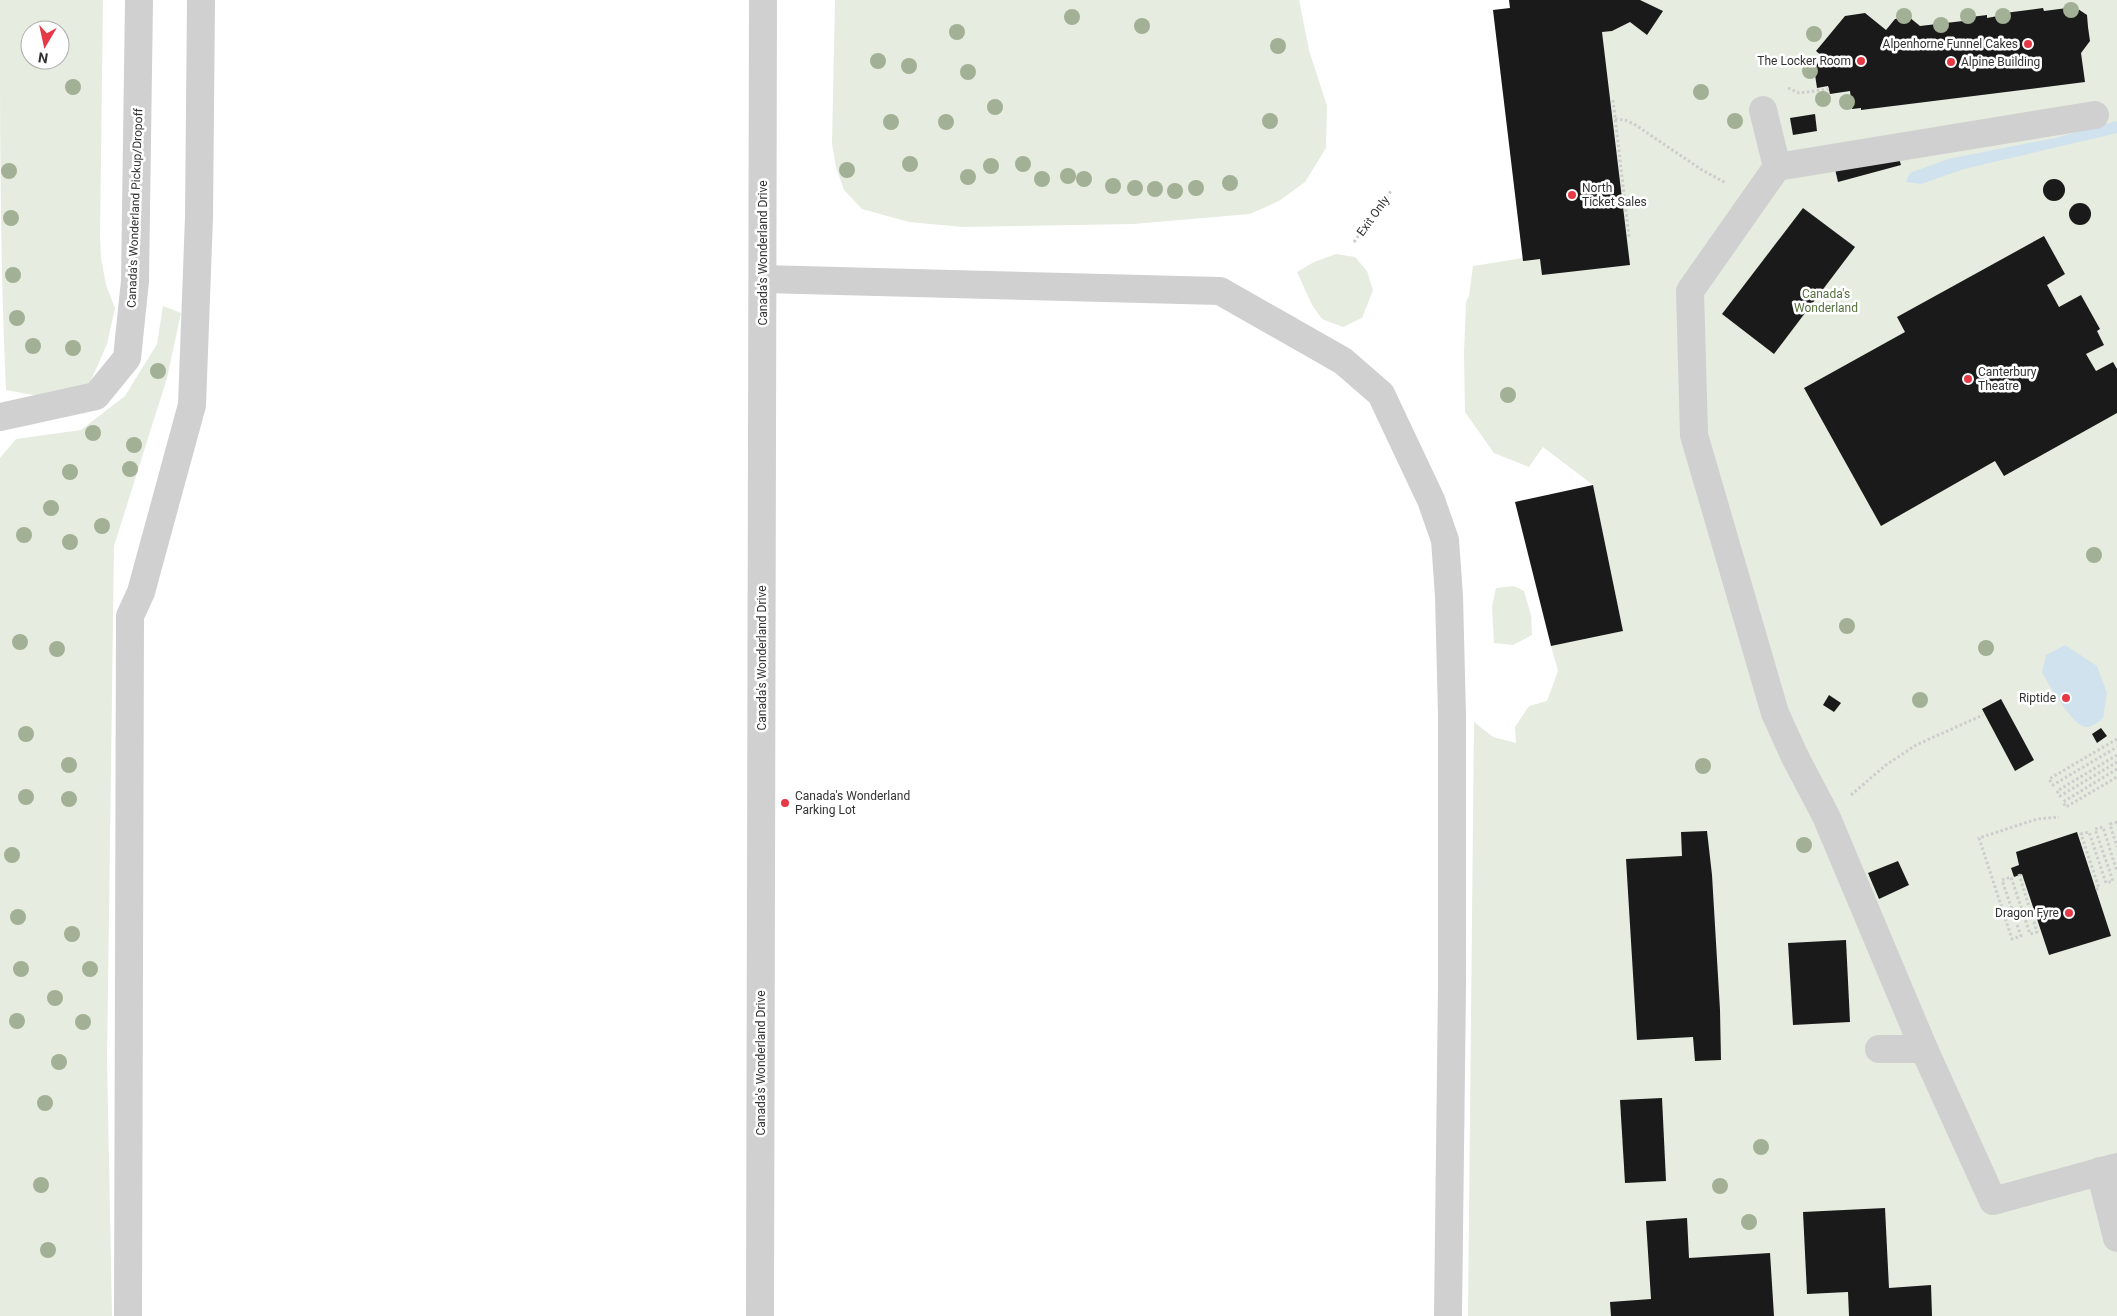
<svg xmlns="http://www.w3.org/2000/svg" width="2117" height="1316" viewBox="0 0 2117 1316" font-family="Roboto,sans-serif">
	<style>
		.green { fill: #e6ecdf; fill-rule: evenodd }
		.water { fill: #cfe2ee }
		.building { fill: #1a1a1a }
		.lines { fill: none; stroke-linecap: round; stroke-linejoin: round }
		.path { stroke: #cdcdcd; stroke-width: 3; stroke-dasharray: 2.5 2.5; stroke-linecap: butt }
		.minor { stroke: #d0d0d0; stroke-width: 28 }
		.minor-bridge { stroke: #d0d0d0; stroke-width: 28 }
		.tree { fill: #a2b095 }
		.poi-dot { fill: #e63946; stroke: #fff; stroke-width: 2 }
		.labels { text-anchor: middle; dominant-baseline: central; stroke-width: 5; stroke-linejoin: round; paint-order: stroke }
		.poi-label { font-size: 12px; fill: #333; stroke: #fff; text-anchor: end }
		.street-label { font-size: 12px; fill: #333; stroke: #fff }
		.park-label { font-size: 12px; fill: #56703f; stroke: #fff }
	</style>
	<rect width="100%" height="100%" fill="#fff"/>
	<g class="green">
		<path d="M0,0H103L100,235L101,258L106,285L115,308L107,344L88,387L49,398L6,390C0,260 0,130 0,0ZM30,30H60V60H30Z"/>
		<path d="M835,0H1299L1309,50L1327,106L1326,148L1305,182L1279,201L1250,214L1133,224L964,227L909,222L862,209L844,190L836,167L832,144Z"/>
		<path d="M1509,0H2117V1316H1468L1474,722L1493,737L1516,743L1515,727L1529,706L1547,701L1558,671L1551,646L1623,631L1593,485L1543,447L1529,467L1494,453L1465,412L1464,353L1466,302L1469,296L1473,266L1523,258L1493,10L1510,8Z"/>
		<path d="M1336,254L1355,257L1367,271L1373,290L1362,318L1343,327L1322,319L1312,305L1297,272L1314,262Z"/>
		<path d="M163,306L181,313L167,378L114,546L107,1060L112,1316H0V458L16,439L81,430L125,396L157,344Z"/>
		<path d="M1514,586L1524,591L1531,615L1532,635L1513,645L1494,643L1492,607L1496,588Z"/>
	</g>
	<g class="water">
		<path d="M2117,121V133L1964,169L1921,184L1906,182L1910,173L1948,159L2055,138Z"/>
		<path d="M2065,645L2097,666L2107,693L2103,718C2099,722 2092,727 2086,727C2073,727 2048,683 2042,672L2046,655Z"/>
	</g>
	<g class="building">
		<path d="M1509,0H1640L1663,11L1647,35L1630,22L1612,31L1602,32L1630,265L1542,275L1540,259L1523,261L1493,10L1510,8Z"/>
		<path d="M2075,7L2087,15L2088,27L2090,41L2081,53L2085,82L1861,110V108L1852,109L1850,91L1830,94L1828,86L1817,88L1814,68L1823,57L1816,51L1845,16L1865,13L1886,30L1895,19L1909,17L1920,26L1963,21V18L1987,15V18L1998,16L1997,14L2043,8L2044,11Z"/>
		<path d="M1815,114L1817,131L1793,135L1790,118Z"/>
		<path d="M1897,152L1901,165L1838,182L1835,169Z"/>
		<circle cx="2054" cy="190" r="11"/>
		<circle cx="2080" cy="214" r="11"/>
		<path d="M1803,208L1855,247L1774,354L1722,314Z"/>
		<path d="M2044,236L2065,274L2047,285L2059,307L2081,295L2100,329L2097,331L2104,345L2086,354L2096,371L2113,362L2117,369V413L2004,476L1995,461L1881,526L1804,388L1905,332L1897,317Z"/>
		<path d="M1593,485L1623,631L1551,646L1515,502Z"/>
		<path d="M1829,695L1841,703L1834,712L1823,705Z"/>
		<path d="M2001,699L2034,760L2015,771L1982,709Z"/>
		<path d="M2101,728L2107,736L2097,743L2092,734Z"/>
		<path d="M1707,831L1712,875L1720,1010L1721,1060L1695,1061L1693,1037L1637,1040L1626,859L1682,856L1681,832Z"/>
		<path d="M2077,832L2111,936L2049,955L2022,874L2014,877L2011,868L2019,865L2016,852Z"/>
		<path d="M1898,861L1909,885L1879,899L1868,873Z"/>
		<path d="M1846,940L1850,1022L1793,1025L1788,943Z"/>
		<path d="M1662,1098L1666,1181L1625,1183L1620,1100Z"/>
		<path d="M1885,1208L1889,1288L1931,1285L1932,1316H1849L1848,1292L1807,1294L1803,1212Z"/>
		<path d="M1687,1218L1689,1258L1770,1253L1774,1316H1611L1610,1302L1651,1299L1646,1221Z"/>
	</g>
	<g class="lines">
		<g class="path">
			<path d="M1788,88L1799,93L1829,89"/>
			<path d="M1613,100L1629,237"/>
			<path d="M1615,119L1625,120L1634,124L1702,170L1726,183"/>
			<path d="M1354,242L1391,191"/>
			<path d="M2117,739L2049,779L2053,785L2117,747"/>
			<path d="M2117,755L2057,791L2060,796L2117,762"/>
			<path d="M2117,769L2063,802L2066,807L2117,777"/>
			<path d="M1851,795L1886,765L1916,745L1983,715"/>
			<path d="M2117,822L2110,824L2117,847"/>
			<path d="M2019,874L2037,932L2030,934L2011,877L2002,880L2021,936L2012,939L1979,838L2037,819L2059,817"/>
			<path d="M2096,890L2099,888L2081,834L2089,832L2106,883L2113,881L2095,829L2103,827L2117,872"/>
		</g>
		<g class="minor">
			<path d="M1763,110L1777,167L1690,291L1694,435L1775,713"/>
			<path d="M1777,167L2095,115"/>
			<path d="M763,279L1220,291L1343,361L1381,394L1431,500L1445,540L1449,596L1452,715V986L1448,1316"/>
			<path d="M0,417L96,396L127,358L135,281L139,0"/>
			<path d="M1795,757L1826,816L1924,1049L1993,1201L2117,1167"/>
			<path d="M1879,1049H1924"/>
			<path d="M2100,1171L2117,1238"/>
			<path d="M128,1316L130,616L141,592L192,405L199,217L201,0"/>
			<path d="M760,1316L763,0"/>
		</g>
		<path class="minor-bridge" d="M1775,713L1795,757"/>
	</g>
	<g class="tree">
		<circle cx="2071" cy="10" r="8"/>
		<circle cx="1904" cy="16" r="8"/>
		<circle cx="1968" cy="16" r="8"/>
		<circle cx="2003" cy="16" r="8"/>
		<circle cx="1072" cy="17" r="8"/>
		<circle cx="1941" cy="25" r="8"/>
		<circle cx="1142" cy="26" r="8"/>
		<circle cx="957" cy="32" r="8"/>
		<circle cx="1814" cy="34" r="8"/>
		<circle cx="1278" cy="46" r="8"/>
		<circle cx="878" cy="61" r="8"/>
		<circle cx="909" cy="66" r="8"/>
		<circle cx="1810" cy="71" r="8"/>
		<circle cx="968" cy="72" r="8"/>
		<circle cx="73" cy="87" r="8"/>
		<circle cx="1701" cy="92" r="8"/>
		<circle cx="1823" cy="99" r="8"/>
		<circle cx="1847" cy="102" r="8"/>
		<circle cx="995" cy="107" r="8"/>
		<circle cx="1270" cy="121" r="8"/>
		<circle cx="1735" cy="121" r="8"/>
		<circle cx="891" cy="122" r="8"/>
		<circle cx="946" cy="122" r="8"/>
		<circle cx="910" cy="164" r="8"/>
		<circle cx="1023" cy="164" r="8"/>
		<circle cx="991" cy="166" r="8"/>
		<circle cx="847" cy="170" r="8"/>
		<circle cx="9" cy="171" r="8"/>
		<circle cx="1068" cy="176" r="8"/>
		<circle cx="968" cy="177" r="8"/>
		<circle cx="1042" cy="179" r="8"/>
		<circle cx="1084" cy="179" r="8"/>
		<circle cx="1230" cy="183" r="8"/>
		<circle cx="1113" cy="186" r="8"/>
		<circle cx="1135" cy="188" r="8"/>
		<circle cx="1196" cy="188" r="8"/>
		<circle cx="1155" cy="189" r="8"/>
		<circle cx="1175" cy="191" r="8"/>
		<circle cx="11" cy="218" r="8"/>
		<circle cx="13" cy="275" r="8"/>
		<circle cx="17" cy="318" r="8"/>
		<circle cx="33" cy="346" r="8"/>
		<circle cx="73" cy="348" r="8"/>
		<circle cx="158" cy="371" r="8"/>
		<circle cx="1508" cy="395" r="8"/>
		<circle cx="93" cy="433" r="8"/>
		<circle cx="134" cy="445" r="8"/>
		<circle cx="130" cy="469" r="8"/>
		<circle cx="70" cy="472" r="8"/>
		<circle cx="51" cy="508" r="8"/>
		<circle cx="102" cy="526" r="8"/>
		<circle cx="24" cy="535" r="8"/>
		<circle cx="70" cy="542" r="8"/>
		<circle cx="2094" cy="555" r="8"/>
		<circle cx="1847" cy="626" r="8"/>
		<circle cx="20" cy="642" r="8"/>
		<circle cx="1986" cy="648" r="8"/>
		<circle cx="57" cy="649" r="8"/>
		<circle cx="1920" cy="700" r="8"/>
		<circle cx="26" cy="734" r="8"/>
		<circle cx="69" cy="765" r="8"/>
		<circle cx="1703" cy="766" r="8"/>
		<circle cx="26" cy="797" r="8"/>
		<circle cx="69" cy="799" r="8"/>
		<circle cx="1804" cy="845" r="8"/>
		<circle cx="12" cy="855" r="8"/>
		<circle cx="18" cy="917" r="8"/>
		<circle cx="72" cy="934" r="8"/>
		<circle cx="21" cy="969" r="8"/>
		<circle cx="90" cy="969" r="8"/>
		<circle cx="55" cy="998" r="8"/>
		<circle cx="17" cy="1021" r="8"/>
		<circle cx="83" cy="1022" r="8"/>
		<circle cx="59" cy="1062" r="8"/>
		<circle cx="45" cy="1103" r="8"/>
		<circle cx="1761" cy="1147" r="8"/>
		<circle cx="41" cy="1185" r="8"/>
		<circle cx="1720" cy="1186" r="8"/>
		<circle cx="1749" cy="1222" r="8"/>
		<circle cx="48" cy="1250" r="8"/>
	</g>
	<g class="poi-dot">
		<circle cx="2028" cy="44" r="5"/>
		<circle cx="1861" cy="61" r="5"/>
		<circle cx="1951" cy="62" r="5"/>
		<circle cx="1572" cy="195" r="5"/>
		<circle cx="1968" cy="379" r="5"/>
		<circle cx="2066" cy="698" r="5"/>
		<circle cx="785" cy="803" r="5"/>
		<circle cx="2069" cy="913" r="5"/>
	</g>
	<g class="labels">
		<g class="poi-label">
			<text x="2018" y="44">Alpenhorne Funnel Cakes</text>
			<text x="1851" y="61">The Locker Room</text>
			<text x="1961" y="62" text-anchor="start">Alpine Building</text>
			<text x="1582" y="188" text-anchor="start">North<tspan x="1582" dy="14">Ticket Sales</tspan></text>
			<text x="1978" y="372" text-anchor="start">Canterbury<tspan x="1978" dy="14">Theatre</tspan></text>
			<text x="2056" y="698">Riptide</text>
			<text x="795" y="796" text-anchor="start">Canada's Wonderland<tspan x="795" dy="14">Parking Lot</tspan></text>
			<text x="2059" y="913">Dragon Fyre</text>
		</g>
		<g class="street-label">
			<text transform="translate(135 208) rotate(-88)">Canada's Wonderland Pickup/Dropoff</text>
			<text transform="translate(1373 216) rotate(-54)">Exit Only</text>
			<text transform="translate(763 253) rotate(-90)">Canada's Wonderland Drive</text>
			<text transform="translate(762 658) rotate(-90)">Canada's Wonderland Drive</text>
			<text transform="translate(761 1063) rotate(-90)">Canada's Wonderland Drive</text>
		</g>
		<g class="park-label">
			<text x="1826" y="294">Canada's<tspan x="1826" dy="14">Wonderland</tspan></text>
		</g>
	</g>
	<g transform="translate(45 45) rotate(189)"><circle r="24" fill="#ffffff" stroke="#adadad"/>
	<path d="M0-4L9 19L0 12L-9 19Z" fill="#e63946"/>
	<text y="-8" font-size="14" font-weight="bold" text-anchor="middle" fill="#333333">N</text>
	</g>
</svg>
